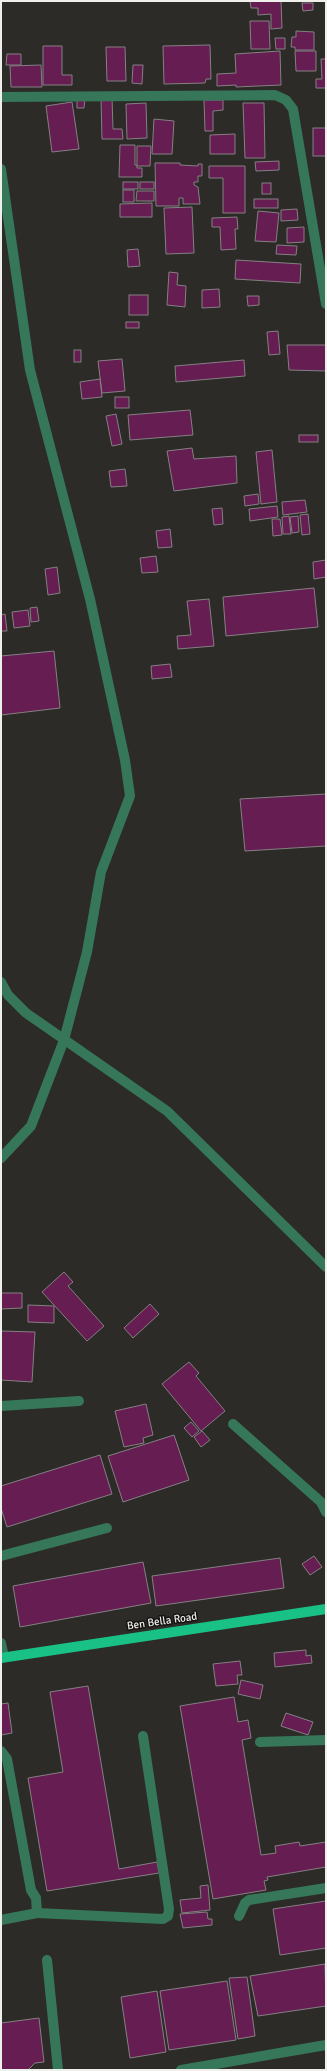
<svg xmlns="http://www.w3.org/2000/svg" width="327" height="2071" viewBox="0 0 327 2071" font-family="Signika,sans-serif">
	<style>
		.building { fill: #651d52; stroke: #848083 }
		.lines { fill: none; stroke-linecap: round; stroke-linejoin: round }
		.minor { stroke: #367659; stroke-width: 10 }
		.major { stroke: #19c186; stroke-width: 10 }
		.labels { text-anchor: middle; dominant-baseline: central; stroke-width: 3; stroke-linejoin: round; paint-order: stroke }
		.street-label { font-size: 11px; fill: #efefec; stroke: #141312 }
	</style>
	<rect width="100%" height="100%" fill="#2c2b27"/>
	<g class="building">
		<path d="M250,1H281L282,28L271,29V14L258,15V8H251Z"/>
		<path d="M302,3H313V10L303,11Z"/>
		<path d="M250,21H269L270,49H251Z"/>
		<path d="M296,31L314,32V50H295V47H291L292,37H296Z"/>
		<path d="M275,38H285V49H276Z"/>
		<path d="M210,45L211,79H206L205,83L164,84L163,46Z"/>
		<path d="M43,46H62V75H72V85H43Z"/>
		<path d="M106,47H125L126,81H107Z"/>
		<path d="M280,51L281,85L236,87V85L217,86V74L236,73L235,54Z"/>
		<path d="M295,51H316V71H296Z"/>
		<path d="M7,54H21V65H6Z"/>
		<path d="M321,59H326V88H316V79H322Z"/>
		<path d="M41,65L42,87H11L10,66Z"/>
		<path d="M133,65H143L142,84L132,83Z"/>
		<path d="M77,98H85L84,108H77Z"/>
		<path d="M112,98L113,129H122L123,139H102L101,99Z"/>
		<path d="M204,100H223V110L213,111V131H205Z"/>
		<path d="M72,102L79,149L52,152L46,106Z"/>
		<path d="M146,103L147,138L127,139L126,104Z"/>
		<path d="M243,103H264L265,158H245Z"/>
		<path d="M154,119L174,121L172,154H152Z"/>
		<rect x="313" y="128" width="13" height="28"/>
		<path d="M235,134V154H210V135Z"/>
		<path d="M120,145H135V165H137V168H142V177H119Z"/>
		<path d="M137,146H151L150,166H137Z"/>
		<path d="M279,161V170L256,171L255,162Z"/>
		<path d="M155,163H180V165L198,166V164H202V176H198V182H194V185L198,187L200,204H183V198H179V206H156Z"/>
		<path d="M209,166H245V213H223V178H209Z"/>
		<rect x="123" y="182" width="15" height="7"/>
		<rect x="140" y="182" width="14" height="7"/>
		<rect x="262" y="183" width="9" height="11"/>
		<rect x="123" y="190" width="11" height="12"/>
		<path d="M137,191H154V201H136Z"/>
		<rect x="254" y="199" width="24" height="9"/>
		<path d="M152,203V217H120V204Z"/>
		<path d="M192,207L194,253L166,254L164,208Z"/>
		<path d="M297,209L298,220L281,221V210Z"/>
		<path d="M258,211L279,213L276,242L255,241Z"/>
		<path d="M237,217L238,229H235L236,249L221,250L220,227H212V218Z"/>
		<path d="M304,227V242L287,243V228Z"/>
		<path d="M277,245L297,246L296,255L276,254Z"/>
		<path d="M138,249L140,266L128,267L127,250Z"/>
		<path d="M236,260L301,264L300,283L235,279Z"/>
		<path d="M169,272L178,273L177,285L186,286L185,307L167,305Z"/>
		<path d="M219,289L220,307L202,308V290Z"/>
		<rect x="129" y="295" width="19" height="20"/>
		<path d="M247,296H259V305L248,306Z"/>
		<rect x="126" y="322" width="13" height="6"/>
		<path d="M278,331L280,354L269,355L267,332Z"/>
		<path d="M287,345H326V371L289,370Z"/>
		<rect x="74" y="350" width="7" height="12"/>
		<path d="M122,359L125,391L102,393L98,361Z"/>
		<path d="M244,360L245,376L176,382L175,366Z"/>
		<path d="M100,379L102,397L82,399L80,382Z"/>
		<rect x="115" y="397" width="14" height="11"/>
		<path d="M190,410L193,435L130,440L128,415Z"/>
		<path d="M116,414L122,444L112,446L106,416Z"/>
		<rect x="299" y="435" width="19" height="7"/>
		<path d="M192,448L194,459L236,456L237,483L174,491L167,451Z"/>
		<path d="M272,450L277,502L261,504L256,452Z"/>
		<path d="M125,469L127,486L111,487L109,471Z"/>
		<path d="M258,494L259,504L245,506L244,496Z"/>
		<path d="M305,500L307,512L283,515L282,502Z"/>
		<path d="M277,506L278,517L250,521L249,509Z"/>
		<path d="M222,508L223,524L214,525L212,509Z"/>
		<path d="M308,514L310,534L302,535L300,515Z"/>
		<path d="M289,516L291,534H283L282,517Z"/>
		<path d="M298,516L299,532L292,533L290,517Z"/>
		<path d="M272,519H280L282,535L273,536Z"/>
		<path d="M170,529L172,547L158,548L156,531Z"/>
		<path d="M156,556L158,572L142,573L140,558Z"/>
		<path d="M326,560V577L314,579L313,562Z"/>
		<path d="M57,567L60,593L48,595L45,569Z"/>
		<path d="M314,588L318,627L226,636L223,597Z"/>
		<path d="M209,599L214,646L178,649L177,636L191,635L187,601Z"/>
		<path d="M37,607L39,621L31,622L30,608Z"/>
		<path d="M28,610L30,626L14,628L12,612Z"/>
		<path d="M5,614L7,631H1V615Z"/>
		<path d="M54,651L60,708L1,715V656Z"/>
		<path d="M170,664L172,677L152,679L151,666Z"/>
		<path d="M326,794V846L245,851L240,799Z"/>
		<path d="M64,1272L73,1282L68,1286L104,1326L87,1341L42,1292Z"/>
		<path d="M1,1293H22V1308L1,1309Z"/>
		<path d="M150,1304L159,1314L133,1338L124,1328Z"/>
		<path d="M28,1305L54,1306V1323L28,1322Z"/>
		<path d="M1,1331L35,1332L32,1382L1,1380Z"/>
		<path d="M189,1362L199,1373L196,1376L225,1411L201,1431L162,1384Z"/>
		<path d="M146,1404L153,1435L143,1438L144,1443L124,1447L115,1411Z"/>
		<path d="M191,1422L199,1431L192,1437L184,1428Z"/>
		<path d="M202,1431L210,1440L201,1447L194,1437Z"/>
		<path d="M174,1435L189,1480L123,1502L108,1456Z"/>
		<path d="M100,1455L112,1494L7,1527L1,1508V1486Z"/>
		<path d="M314,1556L322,1567L310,1575L302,1564Z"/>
		<path d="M280,1558L284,1588L156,1606L152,1576Z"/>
		<path d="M143,1562L151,1603L20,1627L13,1586Z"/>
		<path d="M306,1650V1656L311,1655L312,1663L275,1667L274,1653Z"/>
		<path d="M240,1661L242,1675H237L238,1684L216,1686L213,1664Z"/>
		<path d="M241,1680L263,1685L260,1699L238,1694Z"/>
		<path d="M88,1686L119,1869L157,1862L159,1873L47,1891L28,1778L63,1772L50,1692Z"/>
		<path d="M234,1697L238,1722L248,1720L251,1738L242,1740L261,1855L276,1853L275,1846L299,1842L300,1846L326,1842V1867L267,1877L268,1880L264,1881L266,1890L213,1899L180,1706Z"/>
		<path d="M8,1703L12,1733L1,1735V1704Z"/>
		<path d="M286,1713L313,1722L308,1735L281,1726Z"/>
		<path d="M208,1885L210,1910L182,1913L180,1900L201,1898L200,1886Z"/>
		<path d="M326,1901V1948L280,1955L273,1909Z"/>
		<path d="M207,1912L208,1919H212V1925L183,1928L180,1914Z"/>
		<path d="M325,1964L326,2006L258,2016L250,1976Z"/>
		<path d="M247,1977L255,2036L238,2039L229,1978Z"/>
		<path d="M227,1981L236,2040L169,2050L160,1991Z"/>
		<path d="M157,1991L166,2052L130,2058L121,1997Z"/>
		<path d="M39,2018L44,2062L35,2063L28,2070H1V2023Z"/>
	</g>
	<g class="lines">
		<g class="minor">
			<path d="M1,97L275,95L286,100L293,109L326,304"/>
			<path d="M1,169L30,370L90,599L125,760L130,796L101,872L87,952L64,1040L31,1126L1,1158"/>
			<path d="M1,982L8,995L26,1013L167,1111L326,1267"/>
			<path d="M1,1406L79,1401"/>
			<path d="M233,1424L321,1502L326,1512"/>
			<path d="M1,1556L107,1528"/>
			<path d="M1,1643L4,1657"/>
			<path d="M260,1742L326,1740"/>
			<path d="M1,1751L7,1759L31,1890L36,1898L37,1913L163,1919L168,1916L169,1909L143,1736"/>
			<path d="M239,1916L245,1903L249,1900L326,1888"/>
			<path d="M1,1920L37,1913"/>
			<path d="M47,1960L58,2070"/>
			<path d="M181,2070L326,2045"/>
		</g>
		<path class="major" d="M1,1658L326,1609"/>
	</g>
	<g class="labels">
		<g class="street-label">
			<text transform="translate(162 1621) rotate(-8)">Ben Bella Road</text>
		</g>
	</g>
	<rect width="327" height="2071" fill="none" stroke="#efefec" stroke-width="4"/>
</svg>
